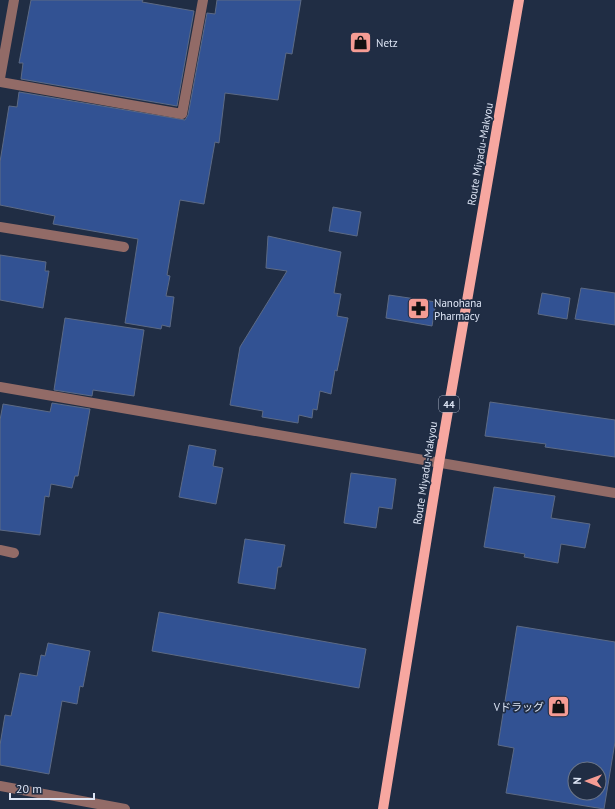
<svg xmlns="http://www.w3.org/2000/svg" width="615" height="809" viewBox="0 0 615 809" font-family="'PT Sans','Noto Sans JP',sans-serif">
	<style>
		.building { fill: #325293; stroke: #5c6a85; fill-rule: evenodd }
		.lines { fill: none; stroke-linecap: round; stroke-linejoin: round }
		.minor { stroke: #926b67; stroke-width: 10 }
		.major { stroke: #f7a7a0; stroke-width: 10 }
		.labels { text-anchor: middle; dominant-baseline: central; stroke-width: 3.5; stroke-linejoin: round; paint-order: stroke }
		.shield { fill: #202d44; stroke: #a4aec0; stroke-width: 1 }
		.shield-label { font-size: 10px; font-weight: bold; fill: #dde5f5 }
		.poi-label { font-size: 11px; fill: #dde5f5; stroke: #202d44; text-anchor: start }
		.street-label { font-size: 11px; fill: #dde5f5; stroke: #202d44 }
	</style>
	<rect width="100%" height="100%" fill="#202d44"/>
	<g class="building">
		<path d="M31,0H143L142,2L194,11L177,106L21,79L23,63H19Z"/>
		<path d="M217,0H301L292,54L286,53L278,100L225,93L219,143L215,142L204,204L180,200L167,275L170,276L166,296L174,297L170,327L162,325L161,329L125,323L138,239L53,224L55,216L0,205V162L9,106L17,107L19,92L185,120L188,115L207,13L215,14Z"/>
		<path d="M333,207L361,212L357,236L329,231Z"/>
		<path d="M268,236L341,252L334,293L341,294L337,316L348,318L337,371L335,370L331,394L320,391L317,410L313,409L312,418L299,415L298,423L262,417L263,411L230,405L240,347L287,271L266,268Z"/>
		<path d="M0,255L46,262L45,271H49L43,308L0,300Z"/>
		<path d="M581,288L615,293V325L575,319Z"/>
		<path d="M542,293L570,298L567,319L538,314Z"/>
		<path d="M389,295L436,302L432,326L386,318Z"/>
		<path d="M65,318L144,330L134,396L93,390L92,396L54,390Z"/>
		<path d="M490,402L615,420V457L545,447L546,444L485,436Z"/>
		<path d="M52,403L90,409L78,476H75L72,488L51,484L49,497L45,496L40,535L0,530V420L3,404L50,412Z"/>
		<path d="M189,445L216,450L213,466L223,468L216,504L179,497Z"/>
		<path d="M351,473L396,479L392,509L379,507L376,528L344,523Z"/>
		<path d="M494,487L555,496L551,518L590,524L585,548L561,544L558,563L524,557L525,554L484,547Z"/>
		<path d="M245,539L285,545L281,567H278L275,589L238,583Z"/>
		<path d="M159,612L366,649L359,688L152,651Z"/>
		<path d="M517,626L615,642V742L604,809L506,793L514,748L498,745ZM575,769H599V793H575Z"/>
		<path d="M48,643L90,651L83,687L80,686L77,704L62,701L49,774L0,765V745L5,715L11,716L20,673L37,676L41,655L45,656Z"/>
	</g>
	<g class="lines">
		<g class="minor">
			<path d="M0,78L14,0"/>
			<path d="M0,82L182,114L203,0"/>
			<path d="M0,227L124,247"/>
			<path d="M0,387L615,493"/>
			<path d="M0,550L14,553"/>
			<path d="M0,786L125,809"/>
		</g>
		<path class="major" d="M383,809L439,463L519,0"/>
	</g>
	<defs>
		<symbol id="shop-square" viewBox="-11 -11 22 22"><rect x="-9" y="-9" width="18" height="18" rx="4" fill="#f59c94" stroke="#202d44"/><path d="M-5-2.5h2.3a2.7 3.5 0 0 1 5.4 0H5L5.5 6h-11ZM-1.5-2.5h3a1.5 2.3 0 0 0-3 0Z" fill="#111"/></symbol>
		<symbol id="pharmacy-square" viewBox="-11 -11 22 22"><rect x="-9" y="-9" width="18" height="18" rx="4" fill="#f59c94" stroke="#202d44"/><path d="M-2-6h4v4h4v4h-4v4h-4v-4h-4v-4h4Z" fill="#111"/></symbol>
	</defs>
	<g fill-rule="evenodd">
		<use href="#shop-square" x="348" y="30" width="25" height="25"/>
		<use href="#pharmacy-square" x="406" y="296" width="25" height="25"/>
		<use href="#shop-square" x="546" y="694" width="25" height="25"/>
	</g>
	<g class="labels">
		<rect class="shield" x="439" y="396" width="20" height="16" rx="3"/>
		<g class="shield-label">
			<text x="449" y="404">44</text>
		</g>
		<g class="poi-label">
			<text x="376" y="43">Netz</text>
			<text x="434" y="303">Nanohana<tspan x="434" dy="13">Pharmacy</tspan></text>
			<text x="544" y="707" text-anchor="end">Vドラッグ</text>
		</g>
		<g class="street-label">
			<text transform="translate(480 154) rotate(-80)">Route Miyadu-Makyou</text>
			<text transform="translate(425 473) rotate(-81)">Route Miyadu-Makyou</text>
		</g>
	</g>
	<g transform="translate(587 781) rotate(271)"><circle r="19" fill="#202d44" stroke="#6c778b"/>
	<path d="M0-3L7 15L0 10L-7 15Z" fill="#f59c94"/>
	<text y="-6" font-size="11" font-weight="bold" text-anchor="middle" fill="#dde5f5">N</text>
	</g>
	<path d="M10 793v6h84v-6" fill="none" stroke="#dde5f5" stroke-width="2"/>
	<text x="16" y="793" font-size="12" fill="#dde5f5" stroke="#202d44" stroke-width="3" paint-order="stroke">20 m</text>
</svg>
